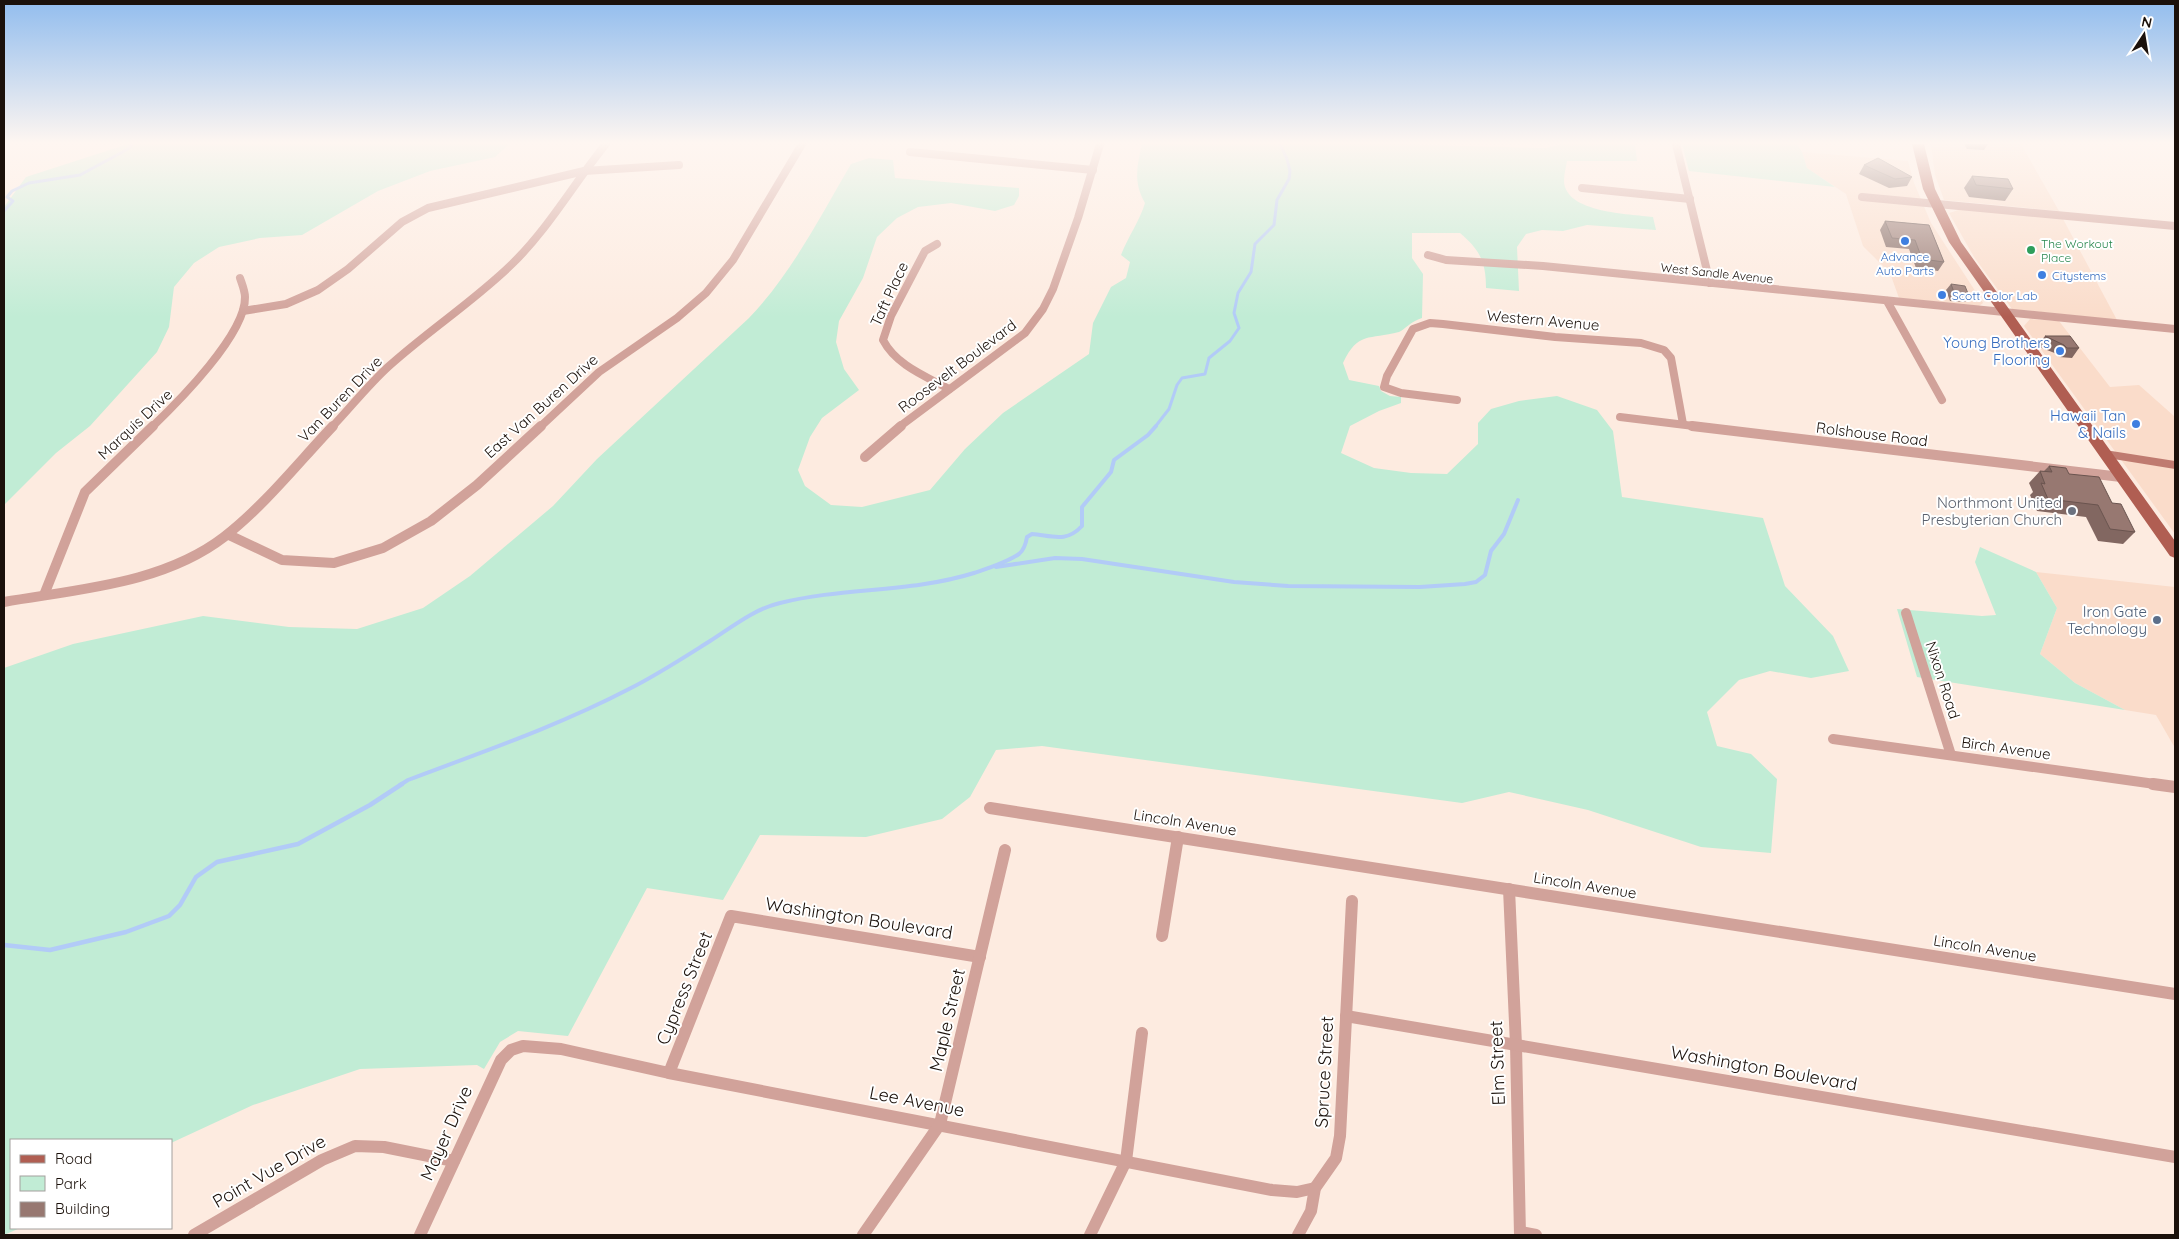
<svg xmlns="http://www.w3.org/2000/svg" width="2179" height="1239" viewBox="0 0 2179 1239" font-family="Quicksand,sans-serif">
	<style>
		.built { fill: #fadcca }
		.green { fill: #c1ecd5 }
		.lines { fill: none; stroke-linecap: round; stroke-linejoin: round }
		.stream-far2 { stroke: #b2cbf7; stroke-width: 3 }
		.stream-far1 { stroke: #b2cbf7; stroke-width: 4 }
		.stream { stroke: #b2cbf7; stroke-width: 4.5 }
		.street-far2 { stroke: #d1a29a; stroke-width: 8 }
		.street-far1 { stroke: #d1a29a; stroke-width: 10 }
		.street { stroke: #d1a29a; stroke-width: 12 }
		.secondary { fill: #bf7b70; fill-rule: evenodd }
		.primary { fill: #b05e52; fill-rule: evenodd }
		.wall { fill: #826761 }
		.building { fill: #977871; stroke: #6a544f }
		.shop-dot { fill: #3f7fe0; stroke: #fff; stroke-width: 2 }
		.leisure-dot { fill: #2e9e5b; stroke: #fff; stroke-width: 2 }
		.worship-dot { fill: #6b7280; stroke: #fff; stroke-width: 2 }
		.service-dot { fill: #5c6f8a; stroke: #fff; stroke-width: 2 }
		.labels { text-anchor: middle; dominant-baseline: central; stroke-width: 4; stroke-linejoin: round; paint-order: stroke }
		.far-leisure-label { font-size: 12px; fill: #27864d; stroke: #fff; text-anchor: start }
		.far-shop-label { font-size: 12px; fill: #366cbe; stroke: #fff; text-anchor: start }
		.far-street-label { font-size: 12px; fill: #1b110b; stroke: #fff }
		.street-label { font-size: 15px; fill: #1b110b; stroke: #fff }
		.shop-label { font-size: 15px; fill: #366cbe; stroke: #fff; text-anchor: end }
		.worship-label { font-size: 15px; fill: #5b616d; stroke: #fff; text-anchor: end }
		.service-label { font-size: 15px; fill: #4e5e75; stroke: #fff; text-anchor: end }
		.near-street-label { font-size: 18px; fill: #1b110b; stroke: #fff }
	</style>
	<rect width="100%" height="100%" fill="#fdebe0"/>
	<g class="built">
		<path d="M1931,144H2021L2059,211L1944,200L1935,175Z"/>
		<path d="M1802,152L1908,161L1914,183L1931,223L1983,303L1979,306L1899,298L1890,273L1863,246L1846,194L1807,168Z"/>
		<path d="M1962,209L2062,217L2117,320L2012,309L1974,257L1949,213Z"/>
		<path d="M2030,319L2059,321L2110,387L2139,385L2174,416L2175,534L2024,326Z"/>
		<path d="M2036,572L2175,587V748L2156,715L2125,710L2075,683L2040,654L2057,608Z"/>
	</g>
	<g class="green">
		<path d="M128,144H509L495,157L430,171L378,191L302,235L260,238L219,247L194,263L174,287L169,327L157,352L90,426L56,453L4,505V207L26,177Z"/>
		<path d="M1142,144H1391L1545,148L1564,144H1635L1637,161H1567C1566,167 1564,174 1564,181C1565,213 1630,214 1653,217L1656,230L1587,225L1563,231L1542,230L1526,234L1517,247L1519,291L1486,288C1486,262 1480,250 1460,233H1412V258L1423,274L1422,318C1411,321 1404,330 1399,332C1369,340 1358,331 1343,363L1349,380L1379,386L1381,391L1390,396L1401,397V403L1379,411L1350,426L1341,453L1374,468L1411,473L1447,474L1478,444V423L1491,409L1519,401L1557,396L1597,410L1613,431L1622,497L1763,518L1785,586L1833,636L1849,671L1811,678L1770,671L1739,680L1707,712L1717,746L1751,754L1777,779L1771,853L1701,847L1588,810L1509,792L1462,803L1042,746L996,750L970,797L942,819L866,837L760,835L723,900L647,888L568,1036L518,1031L500,1042L484,1069L477,1065L360,1069L253,1105L171,1143V1140H11V1228H20L4,1235V668L73,644L203,616L289,627L357,629L423,608L470,576L553,506L597,459L749,318C792,273 820,217 851,164L869,158L893,160L895,178L1019,188V196L1014,205L995,211L951,203L918,207L897,218L877,237L863,278L839,321L836,342L844,369L859,390L822,418L810,437L798,470L805,486L831,505L862,507L930,490L965,449L1003,413L1089,354L1093,323L1111,287L1126,278L1130,262L1121,255C1128,237 1140,220 1145,203C1133,182 1137,166 1142,144Z"/>
		<path d="M1682,144H1797L1802,152L1807,168L1835,187L1689,171Z"/>
		<path d="M1980,547L2036,572L2057,608L2040,654L2075,683L2125,710L1917,677L1897,609L1982,616L1996,615L1975,562Z"/>
	</g>
	<g class="lines">
		<g class="stream-far2">
			<path d="M4,211L13,201L7,197L12,191L29,183L80,175L128,149L132,144"/>
			<path d="M1155,427L1169,409L1177,385L1182,378L1205,374L1209,358L1230,341L1239,328L1234,313L1238,293L1251,272L1255,244L1274,225L1277,200L1289,179L1290,171L1287,159L1280,144"/>
		</g>
		<g class="stream-far1">
			<path d="M996,567L1055,558L1082,559L1234,582L1288,586L1420,587L1465,584L1476,582L1485,575L1491,551L1504,534L1518,500"/>
			<path d="M400,785L408,780C482,752 558,726 629,689C657,675 683,658 710,641C732,627 754,609 780,603C844,587 910,593 974,573C989,568 1006,563 1019,554C1024,550 1026,543 1027,537L1032,534C1053,536 1066,543 1082,526V507L1111,472L1114,460L1148,435L1156,426"/>
		</g>
		<path class="stream" d="M4,945L50,950L126,932L169,916L180,905L196,877L217,862L298,844L370,805L402,784"/>
		<g class="street-far2">
			<path d="M1676,144L1710,283"/>
			<path d="M910,152L1093,170"/>
			<path d="M1582,188L1690,199"/>
			<path d="M1862,197L2175,226"/>
			<path d="M937,244L925,251L891,316L883,340C896,365 925,376 949,389"/>
			<path d="M1428,255L1446,260L1543,266L2175,329"/>
			<path d="M1887,301L1942,400"/>
			<path d="M243,311L286,304L318,290L348,269L402,222L428,208L584,171L679,165"/>
			<path d="M1457,400L1401,393L1384,387L1387,376L1413,329L1430,323L1443,324L1555,337L1641,343L1664,350L1671,358L1683,424"/>
			<path d="M1620,417L1702,427"/>
			<path d="M152,427C178,402 246,334 245,297C245,291 242,284 240,278"/>
			<path d="M332,427C351,407 369,384 389,366C429,330 474,301 512,264C549,228 574,183 606,144"/>
			<path d="M540,427L599,372L677,318L706,293L733,260L802,144"/>
			<path d="M899,427L1025,333L1043,309L1053,289L1078,218L1100,144"/>
		</g>
		<g class="street-far1">
			<path d="M1692,426L2121,477"/>
			<path d="M865,457L901,426"/>
			<path d="M229,535L282,560L334,563L383,548L431,521L477,485L541,426"/>
			<path d="M44,595L85,492L153,426"/>
			<path d="M4,602C78,589 163,584 224,537C265,505 298,463 333,426"/>
			<path d="M1906,613L1951,755"/>
			<path d="M1833,739L2162,785"/>
		</g>
		<g class="street">
			<path d="M2153,784L2175,787"/>
			<path d="M990,808L2175,994"/>
			<path d="M1509,889L1516,1045L1520,1235"/>
			<path d="M1162,936L1178,837"/>
			<path d="M1346,1016L2175,1157"/>
			<path d="M669,1073L731,916L980,957"/>
			<path d="M1521,1232L1536,1235"/>
			<path d="M194,1235L322,1160L355,1146L384,1147L454,1161"/>
			<path d="M420,1235L501,1060L511,1050L523,1046L561,1049L669,1073L1272,1190L1297,1192L1315,1188"/>
			<path d="M863,1235L940,1124L1005,850"/>
			<path d="M1090,1235L1126,1161L1142,1033"/>
			<path d="M1298,1235L1311,1211L1315,1188L1336,1158L1340,1136L1352,901"/>
		</g>
		<path class="secondary" d="M2105,450L2175,461V469L2101,457L2099,454Z"/>
		<path class="primary" d="M1912,144H1924L1935,189L1961,242L2175,541V558L2170,556L1949,242L1923,189Z"/>
	</g>
	<g class="wall">
		<path d="M1964,144H1988L1984,150L1967,149Z"/>
		<path d="M1864,165L1912,177L1907,186L1889,188L1859,174Z"/>
		<path d="M1972,176L2013,189L2005,201L1969,197L1964,188Z"/>
		<path d="M1885,221L1929,225L1944,262L1938,271L1916,268L1909,249L1886,247L1880,230Z"/>
		<path d="M1951,284L1969,296L1965,302L1950,301L1946,290Z"/>
		<path d="M2045,336L2079,348L2072,358L2059,357L2057,354L2037,346Z"/>
		<path d="M2049,466L2069,474L2112,503L2135,532L2123,544L2098,541L2086,517L2037,511L2030,495L2033,492L2029,483L2040,471H2044Z"/>
	</g>
	<g class="building">
		<path d="M1878,158L1912,177L1895,179L1864,165Z"/>
		<path d="M1972,176L2008,179L2013,189L1976,185Z"/>
		<path d="M1885,221L1929,225L1944,262L1922,259L1915,240L1892,238Z"/>
		<path d="M1951,284L1965,286L1969,296L1955,295Z"/>
		<path d="M2045,336H2070L2079,348H2067L2064,345Z"/>
		<path d="M2049,466L2066,468L2069,474L2099,477L2112,503L2121,504L2135,532L2110,529L2098,505L2048,499L2041,483L2045,484L2040,471L2052,472Z"/>
	</g>
	<linearGradient id="sky" x2="0" y2="1"><stop stop-color="#92bdee"/><stop offset="0.45" stop-color="#fef6f1"/><stop offset="1" stop-color="#fef6f1" stop-opacity="0"/></linearGradient>
	<rect width="2179" height="317" fill="url(#sky)"/>
	<g class="shop-dot">
		<circle cx="1905" cy="241" r="5"/>
		<circle cx="2042" cy="275" r="5"/>
		<circle cx="1942" cy="295" r="5"/>
		<circle cx="2060" cy="351" r="5"/>
		<circle cx="2136" cy="424" r="5"/>
	</g>
	<circle class="leisure-dot" cx="2031" cy="250" r="5"/>
	<circle class="worship-dot" cx="2072" cy="511" r="5"/>
	<circle class="service-dot" cx="2157" cy="620" r="5"/>
	<g class="labels">
		<g class="far-leisure-label">
			<text x="2041" y="243">The Workout<tspan x="2041" dy="14">Place</tspan></text>
		</g>
		<g class="far-shop-label">
			<text x="1905" y="256" text-anchor="middle">Advance<tspan x="1905" dy="14">Auto Parts</tspan></text>
			<text x="2052" y="275">Citystems</text>
			<text x="1952" y="295">Scott Color Lab</text>
		</g>
		<g class="far-street-label">
			<text transform="translate(1717 273) rotate(6)">West Sandle Avenue</text>
		</g>
		<g class="street-label">
			<text transform="translate(889 294) rotate(-65)">Taft Place</text>
			<text transform="translate(1543 320) rotate(5)">Western Avenue</text>
			<text transform="translate(957 366) rotate(-37)">Roosevelt Boulevard</text>
			<text transform="translate(340 399) rotate(-46)">Van Buren Drive</text>
			<text transform="translate(541 406) rotate(-42)">East Van Buren Drive</text>
			<text transform="translate(135 424) rotate(-43)">Marquis Drive</text>
			<text transform="translate(1872 434) rotate(7)">Rolshouse Road</text>
			<text transform="translate(1943 680) rotate(72)">Nixon Road</text>
			<text transform="translate(2006 748) rotate(8)">Birch Avenue</text>
			<text transform="translate(1185 822) rotate(9)">Lincoln Avenue</text>
			<text transform="translate(1585 885) rotate(9)">Lincoln Avenue</text>
			<text transform="translate(1985 948) rotate(9)">Lincoln Avenue</text>
		</g>
		<g class="shop-label">
			<text x="2050" y="342">Young Brothers<tspan x="2050" dy="17">Flooring</tspan></text>
			<text x="2126" y="415">Hawaii Tan<tspan x="2126" dy="17">&amp; Nails</tspan></text>
		</g>
		<g class="worship-label">
			<text x="2062" y="502">Northmont United<tspan x="2062" dy="17">Presbyterian Church</tspan></text>
		</g>
		<g class="service-label">
			<text x="2147" y="611">Iron Gate<tspan x="2147" dy="17">Technology</tspan></text>
		</g>
		<g class="near-street-label">
			<text transform="translate(859 918) rotate(9)">Washington Boulevard</text>
			<text transform="translate(684 988) rotate(-68)">Cypress Street</text>
			<text transform="translate(947 1020) rotate(-77)">Maple Street</text>
			<text transform="translate(1497 1063) rotate(-92)">Elm Street</text>
			<text transform="translate(1764 1068) rotate(10)">Washington Boulevard</text>
			<text transform="translate(1324 1072) rotate(-87)">Spruce Street</text>
			<text transform="translate(917 1101) rotate(11)">Lee Avenue</text>
			<text transform="translate(446 1133) rotate(-66)">Mayer Drive</text>
			<text transform="translate(269 1171) rotate(-30)">Point Vue Drive</text>
		</g>
	</g>
	<rect width="2179" height="1239" fill="none" stroke="#1b110b" stroke-width="10"/>
	<rect x="10" y="1139" width="162" height="90" fill="#ffffff" stroke="#a4a09d"/>
	<rect x="20" y="1155" width="25" height="8" fill="#b05e52" stroke="#a4a09d"/>
	<text x="55" y="1164" font-size="15" fill="#1b110b">Road</text>
	<rect x="20" y="1176" width="25" height="15" fill="#c1ecd5" stroke="#a4a09d"/>
	<text x="55" y="1189" font-size="15" fill="#1b110b">Park</text>
	<rect x="20" y="1202" width="25" height="15" fill="#977871" stroke="#a4a09d"/>
	<text x="55" y="1214" font-size="15" fill="#1b110b">Building</text>
	<g transform="translate(2144 35) rotate(12)" stroke="#ffffff" stroke-width="4" paint-order="stroke">
	<path d="M0-4L9 19L0 12L-9 19Z" fill="#1b110b"/>
	<text y="-8" font-size="14" font-weight="bold" text-anchor="middle" fill="#1b110b">N</text>
	</g>
</svg>
